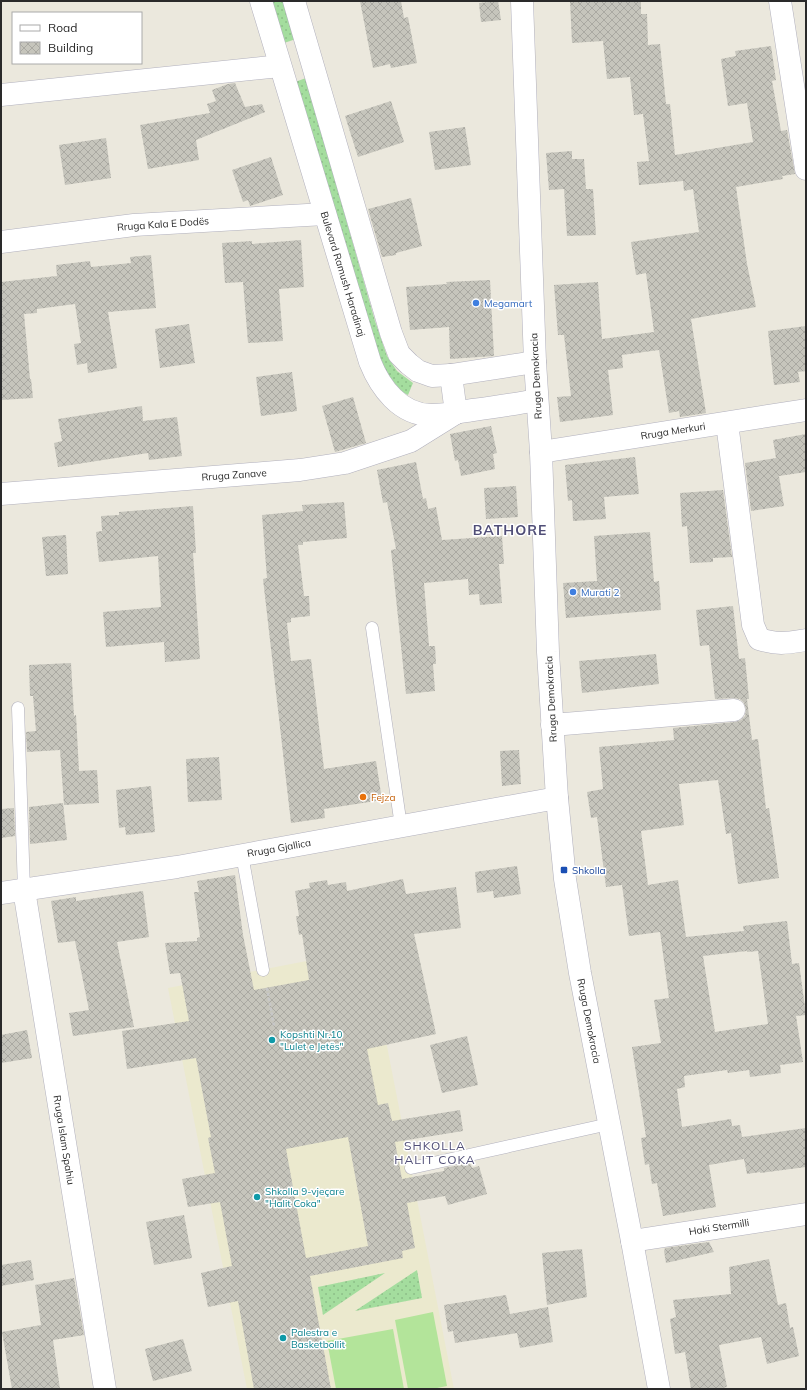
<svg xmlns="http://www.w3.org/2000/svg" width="807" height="1390" viewBox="0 0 807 1390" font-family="Mulish,sans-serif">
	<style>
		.education { fill: #ebe9ce }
		.grass { fill: url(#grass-dots) }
		.pitch { fill: #b3e49a }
		.building { fill: url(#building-cross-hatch); fill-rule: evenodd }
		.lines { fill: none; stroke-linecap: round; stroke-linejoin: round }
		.service-casing { stroke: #b1b0bd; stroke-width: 13 }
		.minor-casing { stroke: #b1b0bd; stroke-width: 23 }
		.tertiary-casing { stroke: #b1b0bd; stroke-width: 23 }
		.secondary-casing { stroke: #b1b0bd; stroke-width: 23 }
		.path { stroke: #c8c8c8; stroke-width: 2.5; stroke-dasharray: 3 2; stroke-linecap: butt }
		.service { stroke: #fff; stroke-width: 12 }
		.minor { stroke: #fff; stroke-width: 22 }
		.tertiary { stroke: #fff; stroke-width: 22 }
		.secondary { stroke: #fff; stroke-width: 22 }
		.shop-dot { fill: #3f7fe0; stroke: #fff; stroke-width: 1.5 }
		.food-dot { fill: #e8710a; stroke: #fff; stroke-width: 1.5 }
		.transit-dot { fill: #1a4fb4; stroke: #fff; stroke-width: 1.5 }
		.culture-dot { fill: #0f9aa8; stroke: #fff; stroke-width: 1.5 }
		.labels { text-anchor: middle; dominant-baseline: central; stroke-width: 3; stroke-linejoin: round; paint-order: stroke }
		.street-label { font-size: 10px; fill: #2a2a2a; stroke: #fff }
		.shop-label { font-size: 10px; fill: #366cbe; stroke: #fff; text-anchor: start }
		.food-label { font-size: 10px; fill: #c56008; stroke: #fff; text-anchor: start }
		.transit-label { font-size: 10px; fill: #164399; stroke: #fff; text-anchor: start }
		.culture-label { font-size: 10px; fill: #0d838f; stroke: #fff; text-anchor: start }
		.quarter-label { font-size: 12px; letter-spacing: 1px; fill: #504e77; stroke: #fff }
		.district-label { font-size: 14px; font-weight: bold; letter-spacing: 1px; fill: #504e77; stroke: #fff }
	</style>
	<defs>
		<pattern id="grass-dots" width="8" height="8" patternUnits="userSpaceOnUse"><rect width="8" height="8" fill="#a4dd9e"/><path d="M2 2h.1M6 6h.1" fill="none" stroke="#8dbe88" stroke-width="1.8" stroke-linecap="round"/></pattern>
		<pattern id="building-cross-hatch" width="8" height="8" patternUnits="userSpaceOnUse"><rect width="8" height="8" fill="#c6c5bc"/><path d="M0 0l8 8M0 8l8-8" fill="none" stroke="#aaa9a2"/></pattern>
	</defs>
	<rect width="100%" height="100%" fill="#ebe8dd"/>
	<path class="education" d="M368,949L454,1389H247L168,988Z"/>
	<g class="grass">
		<path d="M271,1H285L296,39L284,43Z"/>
		<path d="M306,78L375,321L387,356L397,371L413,383L408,395L402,392L380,366L295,82Z"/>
		<path d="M417,1270L422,1298L355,1311Z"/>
		<path d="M385,1273L323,1315L318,1287Z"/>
	</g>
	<g class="pitch">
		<path d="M433,1312L447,1386L432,1389H408L395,1320Z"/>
		<path d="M393,1329L404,1389H336L327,1341Z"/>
	</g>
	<g class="building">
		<path d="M360,1H401L404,18L408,17L417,63L391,68L390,64L373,68Z"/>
		<path d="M498,1L501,20L481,22L479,3Z"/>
		<path d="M570,1H641V14H647L648,45L660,44L666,104H670L675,155L753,142L747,103L728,106L721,59L736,56L735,51L771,46L776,80L772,81L781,131L787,130L795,174L782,176L783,179L736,187L747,264L756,307L691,319L706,413L680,417L679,411L669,413L659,350L622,355L623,368L608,370L613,415L560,422L557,397L571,396L564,335H558L554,285L598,282L602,339L654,332L646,273L636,275L631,242L699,232L693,189L684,191L683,181L639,185L637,162L649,161L643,114L634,115L630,77L607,79L603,41L572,43Z"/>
		<path d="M235,83L245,107L262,104L265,112L196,140L199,160L148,169L140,125L210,113L207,104L216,101L212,90L228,84Z"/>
		<path d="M391,101L404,142L358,157L345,116Z"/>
		<path d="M465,127L471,165L435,170L429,132Z"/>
		<path d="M106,138L111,178L65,185L59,145Z"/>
		<path d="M572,151V159H584L586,189H593L596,235L567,236L564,189L549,190L546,153Z"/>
		<path d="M271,157L283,195L250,206L248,200L243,202L232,170Z"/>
		<path d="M411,198L422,246L396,253V255L382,257L368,209Z"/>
		<path d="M301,240L304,287L279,289L283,341L248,343L243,282L225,283L222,243L252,241V244Z"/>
		<path d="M151,255L156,308L108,312L117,368L88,373L87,363L77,365L74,344L81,343L75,304L37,309V313L24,314L30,379H31L33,398L1,400V282L57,276L56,265L90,261L91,267L131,263L130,257Z"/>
		<path d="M490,280L494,356L450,359L449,327L410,330L406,287L447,284L446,282Z"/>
		<path d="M189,324L195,363L160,368L155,329Z"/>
		<path d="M806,326V371L798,372L800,382L774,385L768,331Z"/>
		<path d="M292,372L297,411L261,416L256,377Z"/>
		<path d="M353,397L366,443L335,452L322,406Z"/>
		<path d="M142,406L143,421L177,417L182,456L149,460L148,453L58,467L54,443L62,441L58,419Z"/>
		<path d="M491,426L497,453L493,454L495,469L461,476L458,460L455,461L450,434Z"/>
		<path d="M806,434V472L779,476L784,506L751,511L745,463L776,458L773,440Z"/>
		<path d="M635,457L639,494L604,497L606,519L573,521L572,500L568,501L565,465Z"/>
		<path d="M416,462L423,499L426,498L428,509L436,507L442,540L502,536L504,564H499L502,603L480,605L479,594L469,595L468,579L424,583L429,646H435L436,664H433L435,691L406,694L391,550L396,549L387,502L383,503L377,470Z"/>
		<path d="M516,486L518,517L486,519L484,488Z"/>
		<path d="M723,490L732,557L713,558V562L690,563L687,526L682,527L680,493Z"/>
		<path d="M344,502L347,538L303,542V545H298L304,596H309L310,616L291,618V622L287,623L291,661L311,659L324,769L376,761L382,800L324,809L325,818L291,823L263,579L267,578L262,515L303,511L302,505Z"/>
		<path d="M193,506L196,553H193L200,659L165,662L164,642L106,647L103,612L161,607L158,556L99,562L96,532L102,531L101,516L119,515V512Z"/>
		<path d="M650,532L654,582L659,581L661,610L566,618L563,583L597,581L594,536Z"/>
		<path d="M66,535L68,574L46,576L42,537Z"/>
		<path d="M733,606L739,659L745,658L749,699H747L752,740L758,739L766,809L769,808L779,878L738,884L731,833L726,834L718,780L679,784L684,825L641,831L648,885L678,880L686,937L744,931L743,926L787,921L792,964L799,963L806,1015L796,1016L803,1062L780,1065L781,1073L750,1077L749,1070L728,1073L727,1070L684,1076L685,1087L677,1089L682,1127L731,1119L732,1126L740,1125L742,1137L806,1128V1167L760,1173V1172L747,1174L744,1159L709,1165L716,1207L663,1216L657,1183L652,1184L649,1164L645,1165L641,1138L646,1137L632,1047L661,1043L654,1000L669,998L660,932L629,936L622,885L606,887L597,817L591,818L587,792L603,789L599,747L674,740L673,728L735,722L741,720L745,716L746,709L744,703L740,699L733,698L715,699L709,645L700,646L696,610ZM747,951V952L758,951L768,1024L715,1032L703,956Z"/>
		<path d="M656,654L659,684L582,693L579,661Z"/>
		<path d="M71,663L74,716L76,715L79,771L97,770L99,803L64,805L60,750L27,752L26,732L36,731L33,696H30L29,665Z"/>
		<path d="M519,750L521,784L502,786L500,751Z"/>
		<path d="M219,757L222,800L188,802L186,759Z"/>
		<path d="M151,786L155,832L126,835L125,827L119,828L116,790Z"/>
		<path d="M63,803L67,840L30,844L29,807Z"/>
		<path d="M14,808L15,836L1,838V809Z"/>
		<path d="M517,866L521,894L494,898L493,891L477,893L475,872Z"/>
		<path d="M235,875L243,935L254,990L309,980L302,934L299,935L296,916H299L295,891L310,888L309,883L327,880L328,885L346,882L347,891L403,879L406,894L456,887L461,928L414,934L436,1034L367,1049L378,1105L388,1103L392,1121L460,1110L463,1131L395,1142L402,1179L444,1171V1168L470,1163L472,1168L479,1166L487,1194L448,1205L445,1196L407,1203L415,1248L402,1251L403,1258L310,1276L331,1389H254L238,1301L208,1307L201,1273L232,1266L220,1202L188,1207L182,1179L215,1173L208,1138L211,1137L196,1058L127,1069L122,1031L189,1021L180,973L170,974L165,943L197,941V938L200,937L194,892H199L197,881ZM348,1137L368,1246L306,1258L286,1149Z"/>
		<path d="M143,891L149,937L117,942L134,1027L73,1036L69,1013L89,1010L75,941L58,943L51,901L76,897V901Z"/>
		<path d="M27,1030L32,1058L1,1063V1035Z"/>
		<path d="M467,1036L478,1085L442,1093L430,1045Z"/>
		<path d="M184,1215L192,1258L154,1265L146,1222Z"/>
		<path d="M709,1242L714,1252L666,1263L664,1251L665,1248Z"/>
		<path d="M582,1249L587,1297L547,1305L542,1253Z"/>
		<path d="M769,1259L778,1305L786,1303L790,1328L793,1327L799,1356L767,1364L761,1337L719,1345L727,1387L717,1389H691L685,1352L675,1354L670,1319L676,1317L673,1300L731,1294L729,1267Z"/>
		<path d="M31,1260L34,1280L1,1286V1265Z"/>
		<path d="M74,1278L84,1335L53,1340L60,1389H12L2,1332L41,1325L35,1285Z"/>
		<path d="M506,1295L510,1314L548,1307L553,1342L520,1348L517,1333L455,1343L453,1331L448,1332L444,1305Z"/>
		<path d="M183,1339L192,1371L153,1381L145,1349Z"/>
	</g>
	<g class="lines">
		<defs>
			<g id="service">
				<path d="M372,628L401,826"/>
				<path d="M18,708L24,890"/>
				<path d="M242,855L263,970"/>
				<path d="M411,1168L609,1124"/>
			</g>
			<g id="minor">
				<path d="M780,1L806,169"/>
				<path d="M1,95L280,66"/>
				<path d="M1,242L134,225L325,214"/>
				<path d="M727,423L753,625L759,639C778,645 787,643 806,640"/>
				<path d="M541,452L806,410"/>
				<path d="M1,494L300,470L345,463L411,441L456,413"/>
				<path d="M552,725L734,710"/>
				<path d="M24,890L105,1389"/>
				<path d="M632,1241L806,1214"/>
			</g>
			<g id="tertiary">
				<path d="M261,1L370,362C380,387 400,415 431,415C445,415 459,412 473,410C495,407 516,404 537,400"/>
				<path d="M294,1L391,333L399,354L409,364L418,371L432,376L451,375L535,362"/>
				<path d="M451,375L456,413"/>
				<path d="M1,893L177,867L557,798"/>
			</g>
			<path id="secondary" d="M522,1L535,362L541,452L548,652L557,798L565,879L580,973L632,1241L659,1389"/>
		</defs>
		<use href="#service" class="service-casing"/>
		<use href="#minor" class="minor-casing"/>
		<use href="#tertiary" class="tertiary-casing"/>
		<use href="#secondary" class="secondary-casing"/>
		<path class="path" d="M267,988L274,1026"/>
		<use href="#service" class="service"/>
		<use href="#minor" class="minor"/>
		<use href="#tertiary" class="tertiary"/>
		<use href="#secondary" class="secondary"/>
	</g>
	<g class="shop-dot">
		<circle cx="476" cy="303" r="4"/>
		<circle cx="573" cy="592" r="4"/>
	</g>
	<circle class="food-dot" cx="363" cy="797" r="4"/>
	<rect class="transit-dot" x="560" y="866" width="8" height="8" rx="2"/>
	<g class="culture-dot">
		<circle cx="272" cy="1040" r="4"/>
		<circle cx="257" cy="1197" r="4"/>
		<circle cx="283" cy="1338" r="4"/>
	</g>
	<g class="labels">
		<g class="street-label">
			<text transform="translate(163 224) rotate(-4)">Rruga Kala E Dodës</text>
			<text transform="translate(343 274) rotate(73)">Bulevard Ramush Haradinaj</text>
			<text transform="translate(536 376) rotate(-93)">Rruga Demokracia</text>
			<text transform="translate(673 431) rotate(-9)">Rruga Merkuri</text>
			<text transform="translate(234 475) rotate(-4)">Rruga Zanave</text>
			<text transform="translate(551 699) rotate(-93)">Rruga Demokracia</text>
			<text transform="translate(279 848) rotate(-10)">Rruga Gjallica</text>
			<text transform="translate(589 1021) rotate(79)">Rruga Demokracia</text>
			<text transform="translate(64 1140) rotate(81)">Rruga Islam Spahiu</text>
			<text transform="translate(719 1227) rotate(-9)">Haki Stermilli</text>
		</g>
		<g class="shop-label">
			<text x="484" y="303">Megamart</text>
			<text x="581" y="592">Murati 2</text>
		</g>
		<g class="food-label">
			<text x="371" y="797">Fejza</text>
		</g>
		<g class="transit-label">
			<text x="572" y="870">Shkolla</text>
		</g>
		<g class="culture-label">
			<text x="280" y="1034">Kopshti Nr.10<tspan x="280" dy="12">"Lulet e Jetës"</tspan></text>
			<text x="265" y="1191">Shkolla 9-vjeçare<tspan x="265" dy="12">"Halit Coka"</tspan></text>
			<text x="291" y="1332">Palestra e<tspan x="291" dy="12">Basketbollit</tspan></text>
		</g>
		<g class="quarter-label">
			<text x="435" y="1145">SHKOLLA<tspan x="435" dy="14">HALIT COKA</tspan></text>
		</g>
		<g class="district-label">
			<text x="510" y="530">BATHORE</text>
		</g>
	</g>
	<rect width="807" height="1390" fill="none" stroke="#2a2a2a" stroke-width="4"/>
	<rect x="12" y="12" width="130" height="52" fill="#ffffff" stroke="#aaaaaa"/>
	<rect x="20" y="25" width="20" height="6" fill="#ffffff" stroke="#aaaaaa"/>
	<text x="48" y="32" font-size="12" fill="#2a2a2a">Road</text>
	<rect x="20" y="42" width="20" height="12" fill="url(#building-cross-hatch)" stroke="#aaaaaa"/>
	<text x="48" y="52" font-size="12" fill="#2a2a2a">Building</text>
</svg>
